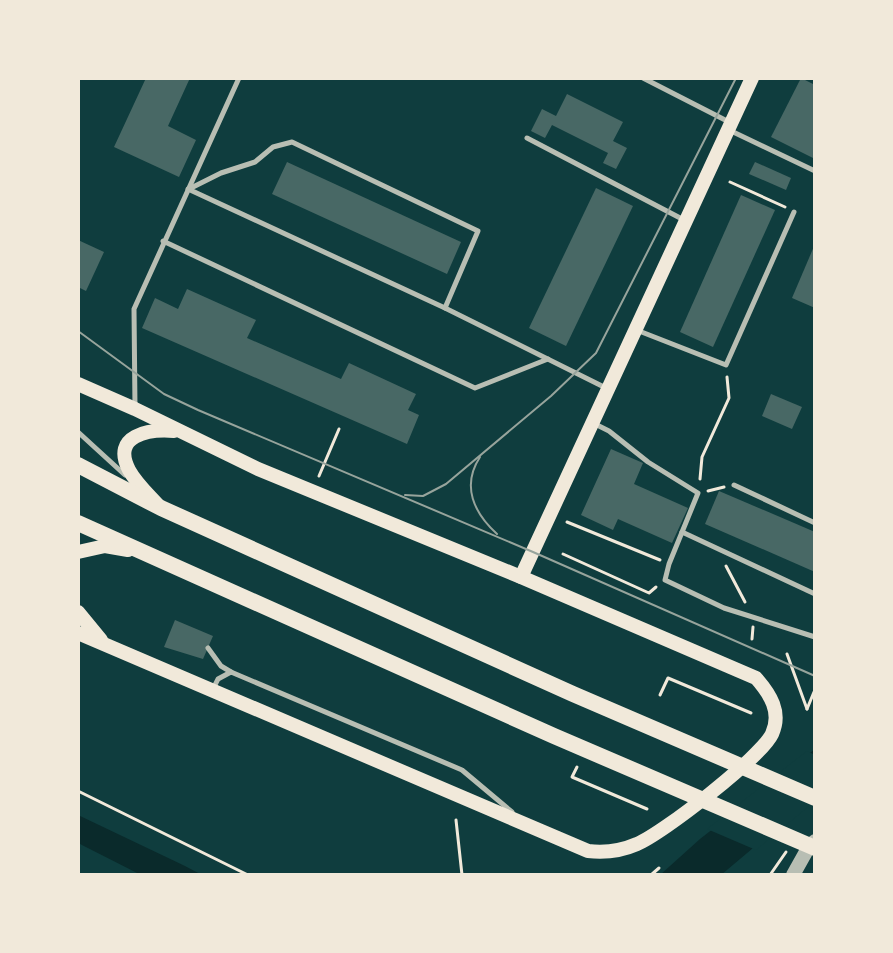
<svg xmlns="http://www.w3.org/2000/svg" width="893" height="953" viewBox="0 0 893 953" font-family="Inter,sans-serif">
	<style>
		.water { fill: #0a2a2b }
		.pier { fill: #0f3d3e }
		.building { fill: #486865 }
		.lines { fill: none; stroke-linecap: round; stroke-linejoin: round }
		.path { stroke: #f1e9da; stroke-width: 3 }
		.service { stroke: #b8beb3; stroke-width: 5 }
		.tertiary { stroke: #b8beb3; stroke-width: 14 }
		.secondary { stroke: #f1e9da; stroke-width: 14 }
		.primary { stroke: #f1e9da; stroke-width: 16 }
		.tram { stroke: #97a49c; stroke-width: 2 }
	</style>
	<rect width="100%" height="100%" fill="#0f3d3e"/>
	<g class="water">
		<path d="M815,749V796L721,875H660L700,839Z"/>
		<path d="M78,815L185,866L202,875H141L78,843Z"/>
	</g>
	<path class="pier" d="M807,751L815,755V801L756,850L707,829Z"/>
	<g class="building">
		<path d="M146,78H190L168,126L196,140L179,177L114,147Z"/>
		<path d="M801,78L815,85V159L771,137Z"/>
		<path d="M567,94L623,122L613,141L627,148L616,169L603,163L608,153L552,125L545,138L531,131L542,109L556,116Z"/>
		<path d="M287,162L461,242L447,274L272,194Z"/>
		<path d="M755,162L791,178L786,190L749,174Z"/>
		<path d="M596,188L633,206L566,346L529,328Z"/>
		<path d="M741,195L775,210L713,347L680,332Z"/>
		<path d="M78,240L104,252L86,291L78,287Z"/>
		<path d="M815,244V308L792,298Z"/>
		<path d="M187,289L256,320L247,338L341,379L349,363L416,394L408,410L419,415L407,444L142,328L155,298L178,309Z"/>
		<path d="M771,394L802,407L792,429L762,416Z"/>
		<path d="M611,449L643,463L634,484L688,508L672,543L618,519L613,530L581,515Z"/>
		<path d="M719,491L815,532V572L705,524Z"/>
		<path d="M175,620L213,636L203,659L164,647Z"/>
	</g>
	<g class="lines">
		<g class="path">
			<path d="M730,182L785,207"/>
			<path d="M319,476L339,429"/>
			<path d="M700,479L702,457L729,398L727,377"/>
			<path d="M708,491L724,487"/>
			<path d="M567,522L660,560"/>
			<path d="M563,554L649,593L656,587"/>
			<path d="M726,566L745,602"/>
			<path d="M752,639L753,627"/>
			<path d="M787,654L807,709"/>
			<path d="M660,695L668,678L751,713"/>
			<path d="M807,709L814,692"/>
			<path d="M577,767L572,777L647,809"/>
			<path d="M78,791L248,875"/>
			<path d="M456,820L462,875"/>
			<path d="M651,875L659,868"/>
			<path d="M770,875L786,852"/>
		</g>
		<g class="service">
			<path d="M643,78L731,123"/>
			<path d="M729,130L815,171"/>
			<path d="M527,138L684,220"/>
			<path d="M188,189L445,308L606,388"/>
			<path d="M189,189L221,173L255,162L273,147L292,142L478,231L445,308"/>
			<path d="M163,241L475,388L548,359"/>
			<path d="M639,331L726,365L794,212"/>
			<path d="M135,408L134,309L239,78"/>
			<path d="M593,423L609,431L648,462L698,493L669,564L665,580L724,608L815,637"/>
			<path d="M78,432L125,475"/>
			<path d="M734,485L815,523"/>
			<path d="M682,532L815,594"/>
			<path d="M208,648L221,666L231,672"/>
			<path d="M213,689L218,679L231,672L462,770L512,812"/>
		</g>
		<path class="tertiary" d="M793,875L807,850L815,841"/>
		<g class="secondary">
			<path d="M78,384L135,409L258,469L521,577L756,678C770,694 782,712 772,734C761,757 662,834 637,844C621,851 605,853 588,851L78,633"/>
			<path d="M158,505C148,494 136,483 129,470C111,435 149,429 174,431"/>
			<path d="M78,552L105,546L128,550"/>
			<path d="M521,577L752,78"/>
			<path d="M78,612L101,640"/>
		</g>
		<g class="primary">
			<path d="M78,465L161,508L573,694L815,798"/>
			<path d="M78,523L554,736L815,848"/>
		</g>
		<g class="tram">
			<path d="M78,331L164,394L198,410L533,552L815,676"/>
			<path d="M480,457C461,486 474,513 497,534"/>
			<path d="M405,495L423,496L446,484L551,396L596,353L736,78"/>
		</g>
	</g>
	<rect width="893" height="953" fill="none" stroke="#f1e9da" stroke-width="160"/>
</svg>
